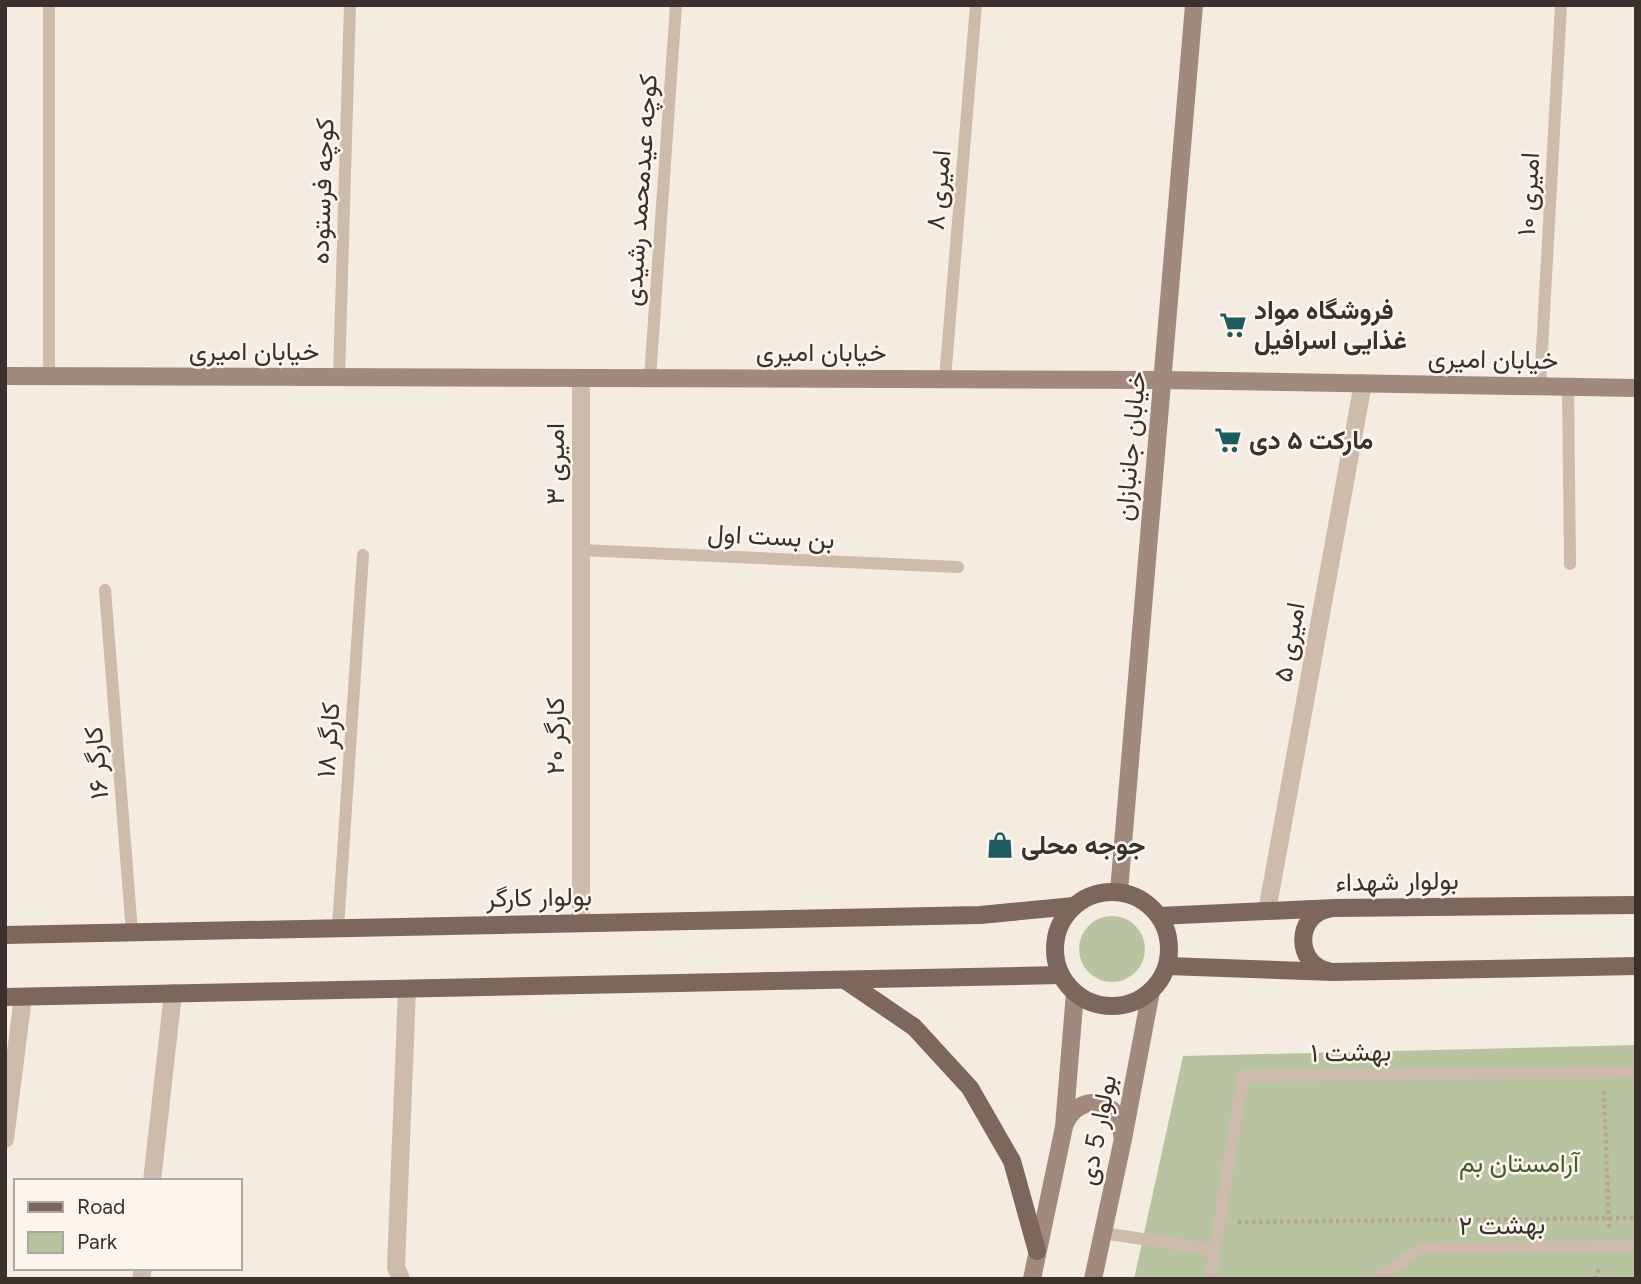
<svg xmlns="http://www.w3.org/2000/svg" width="1641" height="1284" viewBox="0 0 1641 1284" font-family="Figtree,Vazirmatn,sans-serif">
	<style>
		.green { fill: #b8c4a0 }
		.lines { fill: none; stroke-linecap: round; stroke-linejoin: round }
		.path { stroke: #b9a596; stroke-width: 4.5; stroke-dasharray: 3.5 3.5; stroke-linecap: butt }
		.lane { stroke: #cdbbac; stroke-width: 12 }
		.street { stroke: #cdbbac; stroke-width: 18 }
		.secondary { stroke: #a18a7d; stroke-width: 18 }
		.primary { stroke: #7d675c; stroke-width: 18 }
		.labels { text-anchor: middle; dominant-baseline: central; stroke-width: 5; stroke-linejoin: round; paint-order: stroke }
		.street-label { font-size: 26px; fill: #3b302b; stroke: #fbf5ee }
		.poi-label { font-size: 26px; font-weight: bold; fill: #3b302b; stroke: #fbf5ee; text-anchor: start }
		.park-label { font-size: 26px; fill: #4a5a2e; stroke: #fbf5ee }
	</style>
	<rect width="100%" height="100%" fill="#f4ebe1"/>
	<g class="green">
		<circle cx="1112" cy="949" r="33"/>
		<path d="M1636,1045V1279H1134L1183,1056Z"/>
	</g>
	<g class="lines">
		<g class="path">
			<path d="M1604,1091L1609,1229"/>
			<path d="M1238,1222L1636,1218"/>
			<path d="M1595,1279L1600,1267"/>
		</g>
		<g class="lane">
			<path d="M49,376V5"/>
			<path d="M339,377L350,5"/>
			<path d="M650,378L676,5"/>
			<path d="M945,379L976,5"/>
			<path d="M1540,386L1561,5"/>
			<path d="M1568,386L1570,564"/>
			<path d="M581,550L958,567"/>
			<path d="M105,590L132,932"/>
			<path d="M338,927L363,555"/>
			<path d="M1103,1233L1214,1250"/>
			<path d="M1210,1279L1243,1076L1636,1072"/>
			<path d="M1378,1279L1421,1248L1636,1246"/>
		</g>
		<g class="street">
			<path d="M1267,911L1363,383"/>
			<path d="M581,922V378"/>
			<path d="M5,1139L23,997"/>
			<path d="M152,1181L173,993"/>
			<path d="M141,1279L143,1268"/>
			<path d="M401,1279L396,1267L407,989"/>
		</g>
		<g class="secondary">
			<path d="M5,376L1162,380L1636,388"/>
			<path d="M1119,891L1194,5"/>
			<path d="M1065,1124C1079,1091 1122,1099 1122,1135"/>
			<path d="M1032,1279L1064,1127L1075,993"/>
			<path d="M1093,1279L1123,1139L1151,991"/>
		</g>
		<g class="primary">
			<circle cx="1112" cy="949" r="57"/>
			<path d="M1159,916L1335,908L1636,905"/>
			<path d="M5,935L980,915L1074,906"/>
			<path d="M1167,966L1333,972L1636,966"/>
			<path d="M1328,971C1295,964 1295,916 1328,909"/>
			<path d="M845,980L914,1027L970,1088L1012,1161L1037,1251"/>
			<path d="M5,997L1061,975"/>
		</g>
	</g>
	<defs>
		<symbol id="supermarket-bare" viewBox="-9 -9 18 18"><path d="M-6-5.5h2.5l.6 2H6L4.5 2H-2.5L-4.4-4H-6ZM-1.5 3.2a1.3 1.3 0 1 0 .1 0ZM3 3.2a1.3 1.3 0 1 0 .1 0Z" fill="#1f5a5e" stroke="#fbf5ee" stroke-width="2.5" paint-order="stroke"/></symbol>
		<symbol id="shop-bare" viewBox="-9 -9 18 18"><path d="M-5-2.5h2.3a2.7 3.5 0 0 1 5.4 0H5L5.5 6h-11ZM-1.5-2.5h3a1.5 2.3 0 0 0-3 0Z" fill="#1f5a5e" stroke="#fbf5ee" stroke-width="2.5" paint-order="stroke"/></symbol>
	</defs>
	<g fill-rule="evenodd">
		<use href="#supermarket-bare" x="1214" y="306" width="38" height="38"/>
		<use href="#supermarket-bare" x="1209" y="421" width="38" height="38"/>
		<use href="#shop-bare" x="981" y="826" width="38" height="38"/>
	</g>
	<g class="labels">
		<g class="street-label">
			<text transform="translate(640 190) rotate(-86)">کوچه عیدمحمد رشیدی</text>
			<text transform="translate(938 190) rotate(-85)">امیری ۸</text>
			<text transform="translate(322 191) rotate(-88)">کوچه فرستوده</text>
			<text transform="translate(1528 194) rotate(-87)">امیری ۱۰</text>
			<text x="254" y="351">خیابان امیری</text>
			<text x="821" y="352">خیابان امیری</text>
			<text transform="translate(1493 359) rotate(1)">خیابان امیری</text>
			<text transform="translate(1130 446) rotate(-85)">خیابان جانبازان</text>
			<text transform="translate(555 464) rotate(-90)">امیری ۳</text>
			<text transform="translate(771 536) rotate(3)">بن بست اول</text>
			<text transform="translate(1289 642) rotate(-80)">امیری ۵</text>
			<text transform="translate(555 736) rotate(-90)">کارگر ۲۰</text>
			<text transform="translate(328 740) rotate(-86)">کارگر ۱۸</text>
			<text transform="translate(96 763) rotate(-95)">کارگر ۱۶</text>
			<text transform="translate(1397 881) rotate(-1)">بولوار شهداء</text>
			<text transform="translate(539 897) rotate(-1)">بولوار کارگر</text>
			<text transform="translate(1351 1052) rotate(-1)">بهشت ۱</text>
			<text transform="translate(1097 1130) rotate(-79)">بولوار 5 دی</text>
			<text transform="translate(1502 1225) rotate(-1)">بهشت ۲</text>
		</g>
		<g class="poi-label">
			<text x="1254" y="310">فروشگاه مواد<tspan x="1254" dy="30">غذایی اسرافیل</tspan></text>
			<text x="1249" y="440">مارکت ۵ دی</text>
			<text x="1021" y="845">جوجه محلی</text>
		</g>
		<g class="park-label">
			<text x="1519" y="1163">آرامستان بم</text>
		</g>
	</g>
	<rect width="1641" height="1284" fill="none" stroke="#3b302b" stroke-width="14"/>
	<rect x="14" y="1179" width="228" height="91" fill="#fbf5ee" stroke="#aea6a0" stroke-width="2"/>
	<rect x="28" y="1202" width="35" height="10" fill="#7d675c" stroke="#aea6a0" stroke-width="2"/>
	<text x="77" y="1214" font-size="21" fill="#3b302b">Road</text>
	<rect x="28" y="1232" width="35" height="21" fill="#b8c4a0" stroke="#aea6a0" stroke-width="2"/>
	<text x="77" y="1249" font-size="21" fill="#3b302b">Park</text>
</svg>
